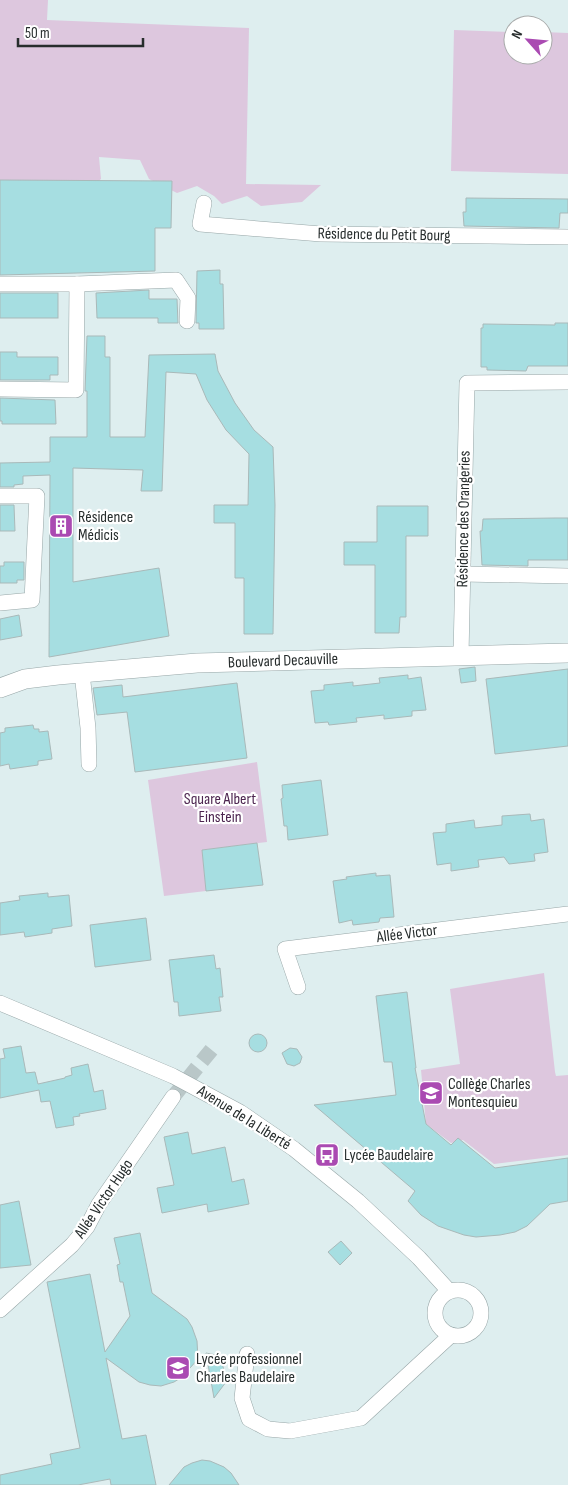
<svg xmlns="http://www.w3.org/2000/svg" width="568" height="1485" viewBox="0 0 568 1485" font-family="'Sofia Sans Condensed',sans-serif">
	<style>
		.green { fill: #ddc7de }
		.building { fill: #a6dee1; stroke: #a9b9b9 }
		.lines { fill: none; stroke-linecap: round; stroke-linejoin: round }
		.minor-tunnel { stroke: #b9c7c8; stroke-width: 15; stroke-dasharray: 15 8; stroke-linecap: butt }
		.minor-casing { stroke: #97a6a7; stroke-width: 16 }
		.tertiary-casing { stroke: #97a6a7; stroke-width: 20 }
		.minor { stroke: #fff; stroke-width: 15 }
		.tertiary { stroke: #fff; stroke-width: 19 }
		.labels { text-anchor: middle; dominant-baseline: central; stroke-width: 4.5; stroke-linejoin: round; paint-order: stroke }
		.street-label { font-size: 16px; fill: #272d2d; stroke: #fff }
		.poi-label { font-size: 16px; fill: #272d2d; stroke: #fff; text-anchor: start }
		.park-label { font-size: 16px; fill: #4d2650; stroke: #fff }
	</style>
	<rect width="100%" height="100%" fill="#deeeef"/>
	<g class="green">
		<path d="M0,0H48L47,20L249,28L246,184L321,185L302,202L261,206L247,196L222,204L214,196L197,186L177,193L149,179L140,160L99,157L101,179L80,196L0,190Z"/>
		<path d="M454,30L513,32V55H543V32L568,33V174L451,171Z"/>
		<path d="M257,762L267,842L202,850L206,891L164,896L148,780Z"/>
		<path d="M544,973L555,1072L556,1076L568,1075V1155L494,1164L463,1140L451,1143L426,1124L421,1070L460,1064L450,989Z"/>
	</g>
	<g class="building">
		<path d="M0,180L172,181L171,228H155V271L0,275Z"/>
		<path d="M466,198L568,199V213H560L559,228L464,226L463,212H466Z"/>
		<path d="M220,270V284H223L224,329H199V323H196L197,271Z"/>
		<path d="M149,290V299H177L178,323H158V318H97L96,293Z"/>
		<rect x="0" y="293" width="58" height="25"/>
		<path d="M555,323H568V366H528L526,371L487,370V367H481V328H483V324L555,325Z"/>
		<path d="M87,336H105V357H110V437H145L149,355L215,354L218,371L235,403L254,430L273,447L275,505L273,634H244V578H235V523H214V505H248L249,454L226,430L207,400L196,374L166,372L162,491H141L143,470L73,468V582L159,568L169,636L49,657L50,475L23,476V484L14,485V487H0V463L50,462V437H87V391H85Z"/>
		<path d="M0,352H17V357H58V375H50V380H0Z"/>
		<path d="M0,398L55,400L56,424H2V421H0Z"/>
		<path d="M0,505H14L15,531H0Z"/>
		<path d="M377,506H428V536H406V617H400L399,633H375V565H344V542H377Z"/>
		<path d="M555,518H568V560H528V566L482,565L480,531H482L483,519Z"/>
		<path d="M4,562H24V580H17V583H0V566H4Z"/>
		<path d="M19,615L22,636L0,640V619Z"/>
		<path d="M475,667L476,681L461,683L459,669Z"/>
		<path d="M568,669V746L495,754L486,679Z"/>
		<path d="M408,675V679L421,677L426,710L412,711V716L384,719V715L356,718L357,722L329,725L328,722L315,723L311,691L324,690V685L353,682V686L380,683L379,678Z"/>
		<path d="M237,683L247,758L135,772L127,712L97,715L93,688L122,685L123,697Z"/>
		<path d="M33,725L34,729H39V732L48,731L52,759L38,761V765L10,769L9,764L0,766V733L5,732V728Z"/>
		<path d="M321,780L328,835L288,840L287,826H284L281,799L283,798L282,785Z"/>
		<path d="M530,814L531,821L544,819L548,852L534,854L535,861L509,864L504,857L478,860L479,867L451,871V863L437,865L433,833L446,832V824L474,820L475,828L502,825V816Z"/>
		<path d="M257,843L263,885L206,891L202,850Z"/>
		<path d="M376,873V876L390,875L394,917L380,918L379,922L353,925L352,920L339,923L333,881L347,879L346,877Z"/>
		<path d="M48,893V897L69,895L72,926L52,929V933L25,937L24,932L0,935V903L20,900L19,896Z"/>
		<path d="M146,918L151,960L95,967L90,925Z"/>
		<path d="M214,955L216,969L220,968L223,997H219L221,1011L179,1016L178,1002H174L169,960Z"/>
		<path d="M407,992L416,1068H415L426,1124L451,1145L458,1138L495,1168L568,1158V1201L550,1204L527,1226L515,1232L500,1235L476,1237L464,1235L438,1226L421,1215L408,1201L415,1191L314,1105L396,1095L392,1062H384L376,996Z"/>
		<circle cx="258" cy="1043" r="9"/>
		<path d="M21,1046L26,1073L35,1072L38,1084L65,1078V1077L72,1075L71,1068L88,1064L94,1092L103,1090L106,1109L79,1114L80,1116L73,1117L74,1125L56,1128L50,1101L41,1102L39,1090L0,1098V1059L5,1058L3,1049Z"/>
		<path d="M290,1048L297,1049L302,1057L300,1063L294,1066L287,1064L282,1053Z"/>
		<path d="M188,1132L192,1154L225,1147L232,1182L244,1179L249,1204L208,1212L207,1204L162,1213L157,1188L174,1185L164,1137Z"/>
		<path d="M19,1201L31,1265L0,1268V1205Z"/>
		<path d="M140,1233L152,1293L187,1319L192,1327L197,1341L198,1359L182,1377L174,1382L161,1386L150,1385L139,1382L106,1358L122,1439L146,1435L156,1485H111L110,1479L78,1485H0V1475L52,1464L50,1454L80,1448L47,1282L90,1274L105,1352L130,1316L123,1282H120L117,1265L120,1264L114,1238Z"/>
		<path d="M341,1241L352,1253L340,1265L328,1252Z"/>
		<path d="M206,1353L221,1356L226,1382L214,1398Z"/>
		<path d="M202,1460L210,1461L224,1467L231,1473L239,1485H169L184,1467L192,1463Z"/>
	</g>
	<g class="lines">
		<path class="minor-tunnel" d="M173,1097L212,1049"/>
		<defs>
			<g id="minor">
				<path d="M204,203L200,224L321,234L568,237"/>
				<path d="M0,284H77L76,390L0,389"/>
				<path d="M77,284L176,280L188,298L187,321"/>
				<path d="M0,496H37L32,600L0,603"/>
				<path d="M463,574L568,576"/>
				<path d="M461,655L467,383L568,382"/>
				<path d="M82,673L88,728L89,764"/>
				<path d="M298,987L285,949L568,914"/>
				<path d="M0,1003L173,1076L240,1112L294,1149L358,1201L419,1258L449,1291"/>
				<circle cx="458" cy="1313" r="23"/>
				<path d="M0,1310L72,1245L87,1227L99,1204L173,1097"/>
				<path d="M247,1354L242,1398L249,1419L268,1429L290,1431L361,1418L451,1335"/>
			</g>
			<path id="tertiary" d="M0,688L25,679L58,675L197,663L568,653"/>
		</defs>
		<use href="#minor" class="minor-casing"/>
		<use href="#tertiary" class="tertiary-casing"/>
		<use href="#minor" class="minor"/>
		<use href="#tertiary" class="tertiary"/>
	</g>
	<defs>
		<symbol id="building-square" viewBox="-11 -11 22 22"><rect x="-9" y="-9" width="18" height="18" rx="4" fill="#aa4ab2" stroke="#fff"/><path d="M-4-6H4V6H1V3H-1V6H-4ZM-2.5-4.3h1.7v1.8h-1.7ZM.8-4.3h1.7v1.8H.8ZM-2.5-1h1.7V.8h-1.7ZM.8-1h1.7V.8H.8Z" fill="#fff"/></symbol>
		<symbol id="school-square" viewBox="-11 -11 22 22"><rect x="-9" y="-9" width="18" height="18" rx="4" fill="#aa4ab2" stroke="#fff"/><path d="M0-5L7-2L0 1L-7-2ZM-4 1L0 2.5L4 1V4Q0 6-4 4Z" fill="#fff"/></symbol>
		<symbol id="bus-square" viewBox="-11 -11 22 22"><rect x="-9" y="-9" width="18" height="18" rx="4" fill="#aa4ab2" stroke="#fff"/><path d="M-5-6H5V4H4V6H2V4H-2V6H-4V4H-5ZM-3.5-4V0h7V-4ZM-3.5 1.2v1.5H-2V1.2ZM2 1.2v1.5H3.5V1.2Z" fill="#fff"/></symbol>
	</defs>
	<g fill-rule="evenodd">
		<use href="#building-square" x="47" y="512" width="28" height="28"/>
		<use href="#school-square" x="417" y="1079" width="28" height="28"/>
		<use href="#bus-square" x="313" y="1141" width="28" height="28"/>
		<use href="#school-square" x="164" y="1354" width="28" height="28"/>
	</g>
	<g class="labels">
		<g class="street-label">
			<text transform="translate(384 235) rotate(1)">Résidence du Petit Bourg</text>
			<text transform="translate(464 519) rotate(-89)">Résidence des Orangeries</text>
			<text transform="translate(283 661) rotate(-2)">Boulevard Decauville</text>
			<text transform="translate(407 934) rotate(-7)">Allée Victor</text>
			<text transform="translate(244 1118) rotate(32)">Avenue de la Liberté</text>
			<text transform="translate(104 1199) rotate(-56)">Allée Victor Hugo</text>
		</g>
		<g class="poi-label">
			<text x="78" y="517">Résidence<tspan x="78" dy="18">Médicis</tspan></text>
			<text x="448" y="1084">Collège Charles<tspan x="448" dy="18">Montesquieu</tspan></text>
			<text x="344" y="1155">Lycée Baudelaire</text>
			<text x="196" y="1359">Lycée professionnel<tspan x="196" dy="18">Charles Baudelaire</tspan></text>
		</g>
		<g class="park-label">
			<text x="220" y="799">Square Albert<tspan x="220" dy="18">Einstein</tspan></text>
		</g>
	</g>
	<g transform="translate(528 40) rotate(297)"><circle r="24" fill="#ffffff" stroke="#a9abab"/>
	<path d="M0-4L9 19L0 12L-9 19Z" fill="#aa4ab2"/>
	<text y="-8" font-size="14" font-weight="bold" text-anchor="middle" fill="#272d2d">N</text>
	</g>
	<path d="M18 38v8h125v-8" fill="none" stroke="#272d2d" stroke-width="2.5"/>
	<text x="25" y="38" font-size="15" fill="#272d2d" stroke="#ffffff" stroke-width="4" paint-order="stroke">50 m</text>
</svg>
